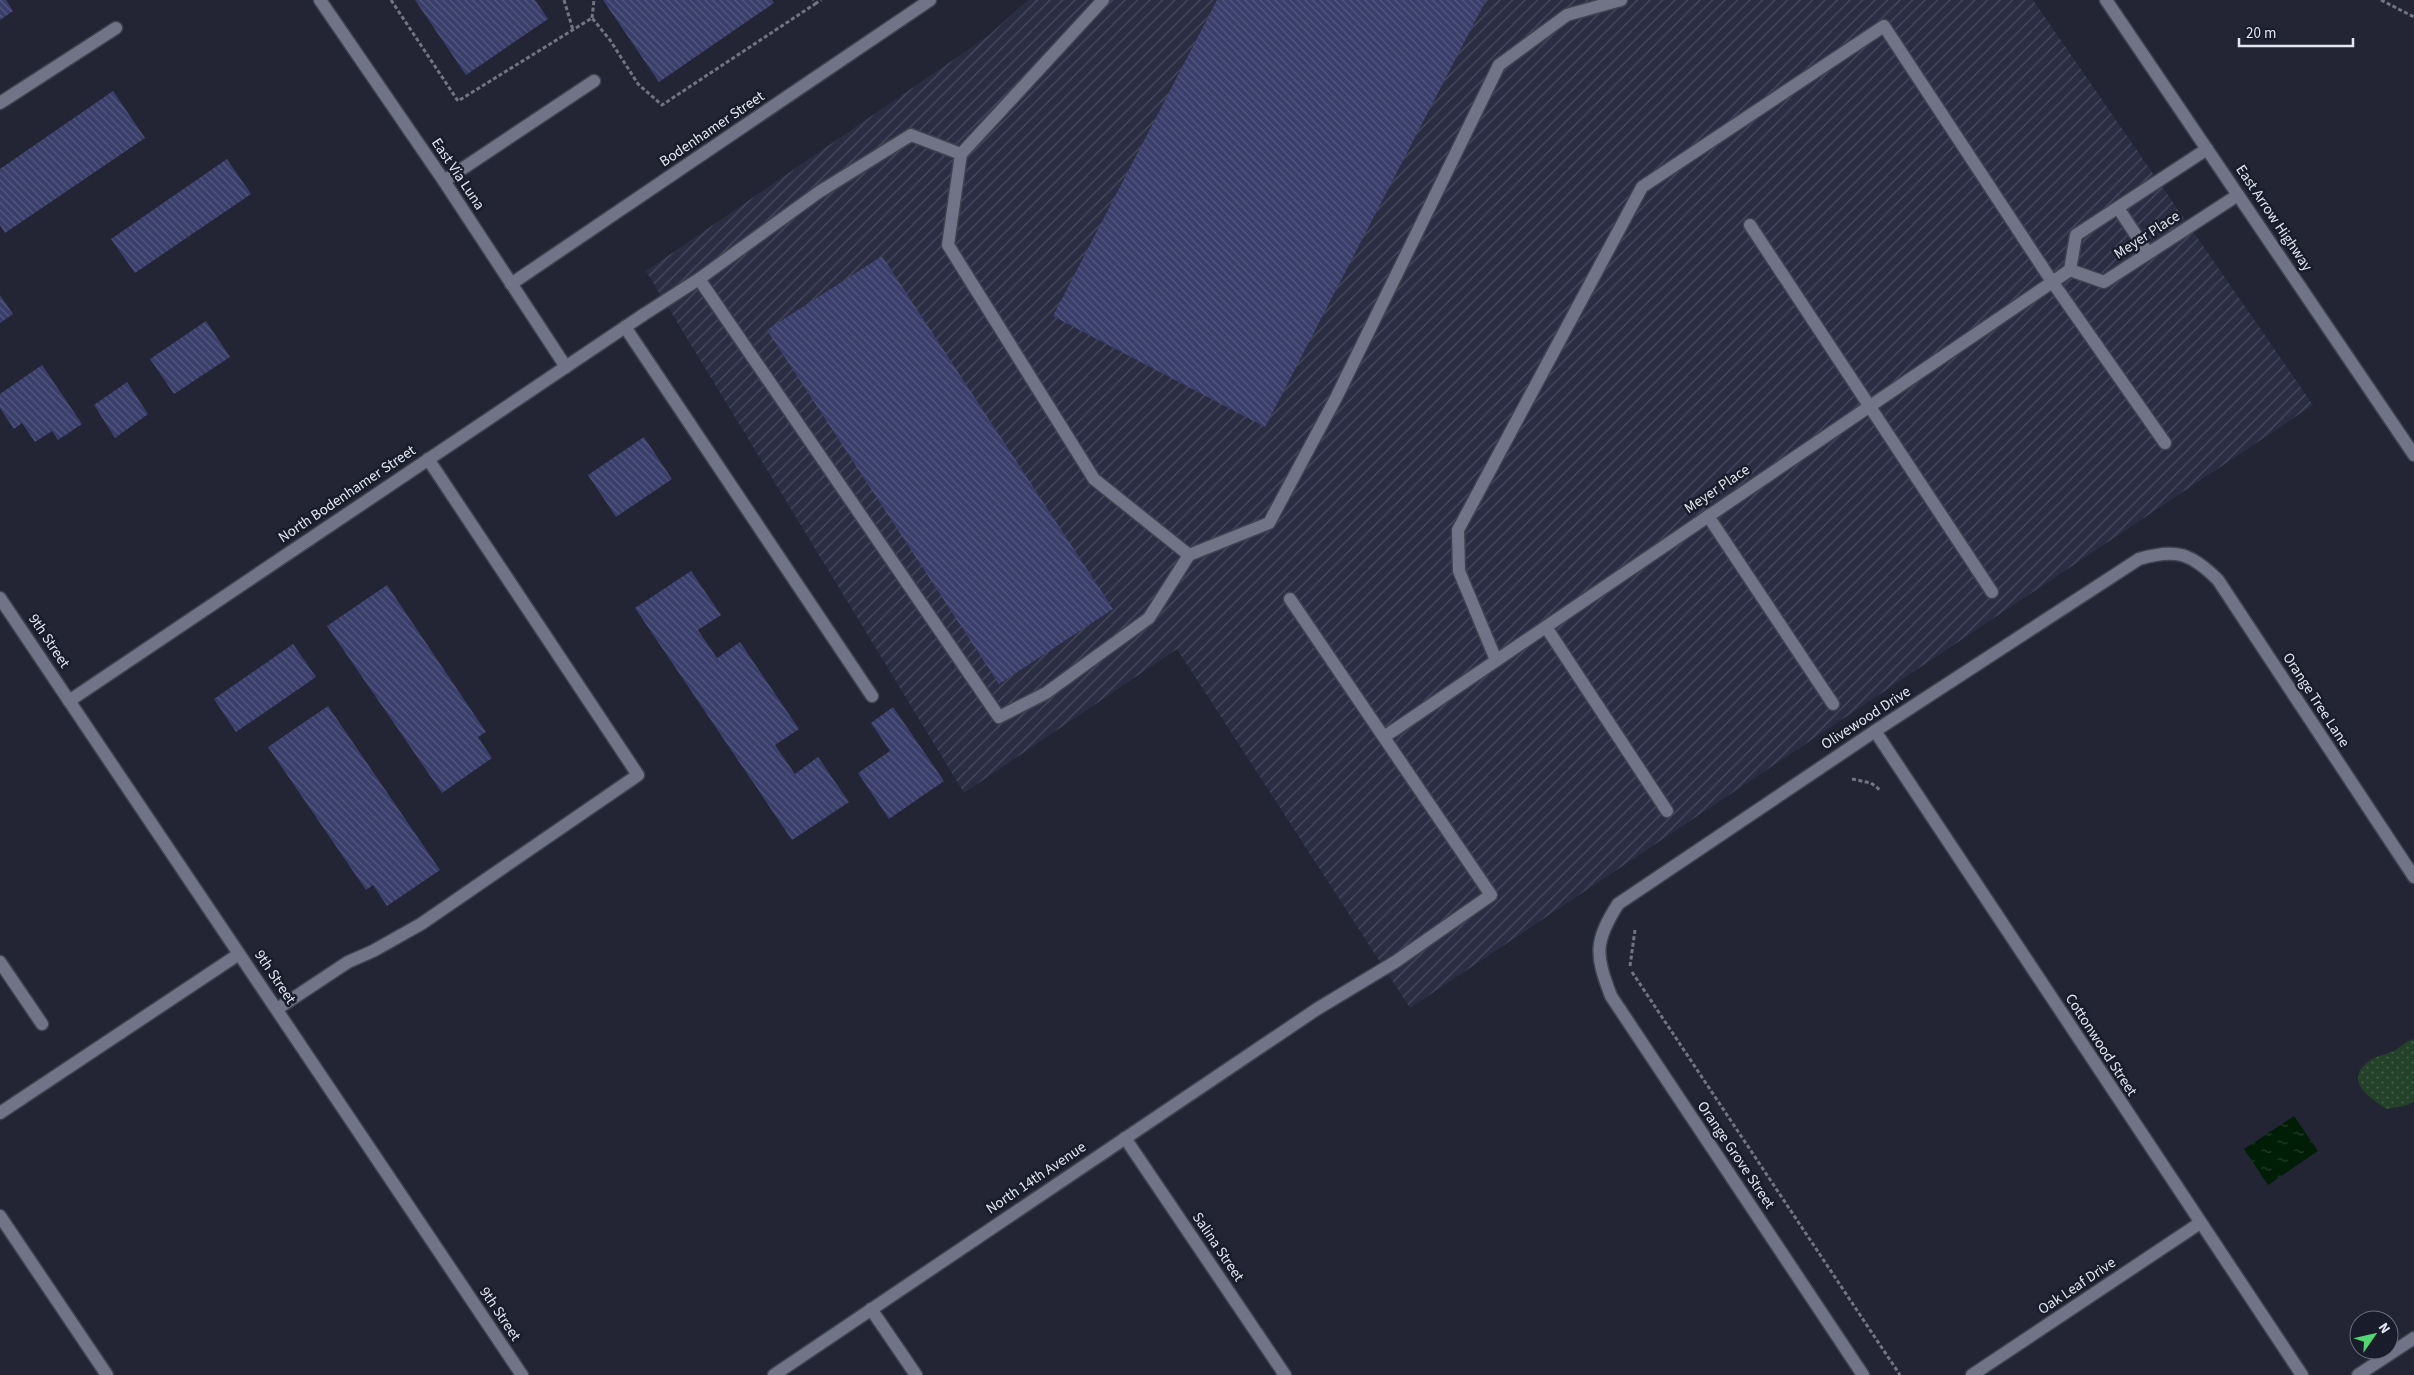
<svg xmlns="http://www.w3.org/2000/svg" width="2414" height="1375" viewBox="0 0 2414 1375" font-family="'Source Sans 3',sans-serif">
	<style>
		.industrial { fill: url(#industrial-furrows) }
		.park { fill: url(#park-dots) }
		.water { fill: url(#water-ripples) }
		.building { fill: url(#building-back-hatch) }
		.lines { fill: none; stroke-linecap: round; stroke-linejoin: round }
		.lane-casing { stroke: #40424f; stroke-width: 15 }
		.street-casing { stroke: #40424f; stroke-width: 15 }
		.secondary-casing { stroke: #40424f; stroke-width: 15 }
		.path { stroke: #727481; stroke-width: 3; stroke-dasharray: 4 2.5; stroke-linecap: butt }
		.lane { stroke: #707486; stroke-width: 12 }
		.street { stroke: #707486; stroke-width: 12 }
		.secondary { stroke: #707486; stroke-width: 12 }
		.labels { text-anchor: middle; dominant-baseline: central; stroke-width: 5; stroke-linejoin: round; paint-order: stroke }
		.street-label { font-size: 15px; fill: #e4e6f1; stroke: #191c2a }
	</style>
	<defs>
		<pattern id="industrial-furrows" width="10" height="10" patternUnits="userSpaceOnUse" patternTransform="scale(1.25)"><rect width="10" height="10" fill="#2b2e43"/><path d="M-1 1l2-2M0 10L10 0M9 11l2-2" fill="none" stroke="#4a4c5f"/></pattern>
		<pattern id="park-dots" width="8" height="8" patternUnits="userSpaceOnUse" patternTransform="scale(1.25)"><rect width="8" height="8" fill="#234229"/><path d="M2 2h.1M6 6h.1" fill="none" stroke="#435d48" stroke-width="1.8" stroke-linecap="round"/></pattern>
		<pattern id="water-ripples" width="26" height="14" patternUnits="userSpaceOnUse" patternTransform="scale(1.25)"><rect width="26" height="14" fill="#001d06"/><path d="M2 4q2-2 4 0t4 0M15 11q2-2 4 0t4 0" fill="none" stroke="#253e2b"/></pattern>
		<pattern id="building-back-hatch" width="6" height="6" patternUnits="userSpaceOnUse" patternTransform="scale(1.25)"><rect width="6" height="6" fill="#393e6a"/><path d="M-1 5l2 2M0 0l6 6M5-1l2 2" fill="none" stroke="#565a80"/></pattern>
	</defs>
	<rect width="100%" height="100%" fill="#232534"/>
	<path class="industrial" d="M1028,0H2033L2313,405L1410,1008L1177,649L964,793L646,271L988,36Z"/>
	<path class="park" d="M2414,1039V1101L2408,1105L2387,1109C2371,1099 2343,1081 2368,1062C2376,1055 2385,1055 2394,1051C2401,1047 2405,1041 2414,1039Z"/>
	<path class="water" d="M2294,1116L2318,1151L2268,1185L2244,1149Z"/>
	<g class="building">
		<path d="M0,0H6L13,11L0,20Z"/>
		<path d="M415,0H535L548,19L466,75Z"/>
		<path d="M603,0H772L774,3L659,82Z"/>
		<path d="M1217,0H1486L1265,427L1053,316Z"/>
		<path d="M113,91L145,138L5,233L0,225V169Z"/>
		<path d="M227,159L251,194L135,273L111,239Z"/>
		<path d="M882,256L1113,609L999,684L767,330Z"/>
		<path d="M0,295L13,314L0,323Z"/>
		<path d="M206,321L230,357L174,394L150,359Z"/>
		<path d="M42,365L82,424L58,440L52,431L35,442L22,423L14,429L0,408V394Z"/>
		<path d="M127,382L148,414L115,438L94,405Z"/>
		<path d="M644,437L672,479L616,517L588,475Z"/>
		<path d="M691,571L721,615L698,630L717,658L740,642L799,729L775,745L795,774L818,757L849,802L792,840L635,608Z"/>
		<path d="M387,585L486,732L478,737L492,758L442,793L327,626Z"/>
		<path d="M293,644L316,677L236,732L214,699Z"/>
		<path d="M328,706L440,870L387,906L373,885L366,890L268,747Z"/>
		<path d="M893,707L944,781L889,819L858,773L890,751L871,723Z"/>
	</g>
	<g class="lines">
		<defs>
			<g id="lane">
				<path d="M320,0L444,181L566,367"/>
				<path d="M1103,0L961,154L948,245L1094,479L1189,555L1269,523L1337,396L1499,65L1567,15L1621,0"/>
				<path d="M0,103L116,28"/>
				<path d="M444,181L594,81"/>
				<path d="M1750,225L1992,592"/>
				<path d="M699,279L819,192L911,135L961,154"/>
				<path d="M2051,280L2165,443"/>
				<path d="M511,284L930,0"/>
				<path d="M643,315L699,279L999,717L1046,693L1149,618L1189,555"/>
				<path d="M625,327L872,696"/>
				<path d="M1708,516L1833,704"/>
				<path d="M1546,627L1667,811"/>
				<path d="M277,1009L348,962L373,951L421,924L638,775L428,459"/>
				<path d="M0,1113L239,954"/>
				<path d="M0,1216L107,1375"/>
				<path d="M871,1309L916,1375"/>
			</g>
			<g id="street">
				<path d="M2118,208L2148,253"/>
				<path d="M2070,270L2104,282L2238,195"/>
				<path d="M2070,270L2076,235L2207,149"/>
				<path d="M1496,660L1459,571L1458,530L1642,187L1884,26L2051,280"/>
				<path d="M69,701L643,315"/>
				<path d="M1875,731L2302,1375"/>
				<path d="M1384,737L2070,270"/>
				<path d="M0,962L42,1024"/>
				<path d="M1125,1138L1285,1375"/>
				<path d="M774,1375L1317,1009L1395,962L1491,895L1290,599"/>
				<path d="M1863,1375L1611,996C1595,954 1594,942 1618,904L1875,731L2139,559C2176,548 2191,553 2218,580L2414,877"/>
				<path d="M1972,1375L2200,1223"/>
				<path d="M2358,1375L2414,1338"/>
			</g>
			<g id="secondary">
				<path d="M2106,0L2414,455"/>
				<path d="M0,598L522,1375"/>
			</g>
		</defs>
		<use href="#lane" class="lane-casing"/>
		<use href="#street" class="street-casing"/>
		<use href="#secondary" class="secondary-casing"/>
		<g class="path">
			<path d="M391,0L458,101L592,18L610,40L638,84L662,105L815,4L813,0"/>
			<path d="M564,0L573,30"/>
			<path d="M2381,0L2414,17"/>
			<path d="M815,4L821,0"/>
			<path d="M592,18L594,0"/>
			<path d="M1852,779L1871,783L1880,790"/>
			<path d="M1630,966L1635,930"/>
			<path d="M1632,972L1900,1375"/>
		</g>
		<use href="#lane" class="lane"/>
		<use href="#street" class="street"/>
		<use href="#secondary" class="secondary"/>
	</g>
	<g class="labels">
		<g class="street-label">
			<text transform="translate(712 129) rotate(-34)">Bodenhamer Street</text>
			<text transform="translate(458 174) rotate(56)">East Via Luna</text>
			<text transform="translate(2274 218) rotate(56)">East Arrow Highway</text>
			<text transform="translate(2147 235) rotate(-33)">Meyer Place</text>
			<text transform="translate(1717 489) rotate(-34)">Meyer Place</text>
			<text transform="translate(347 494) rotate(-34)">North Bodenhamer Street</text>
			<text transform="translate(49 641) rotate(56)">9th Street</text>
			<text transform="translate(2316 700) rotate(57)">Orange Tree Lane</text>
			<text transform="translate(1866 718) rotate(-33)">Olivewood Drive</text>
			<text transform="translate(275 977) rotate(56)">9th Street</text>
			<text transform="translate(2101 1045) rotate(57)">Cottonwood Street</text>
			<text transform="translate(1736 1155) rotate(56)">Orange Grove Street</text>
			<text transform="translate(1036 1178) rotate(-34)">North 14th Avenue</text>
			<text transform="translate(1218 1247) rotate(56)">Salina Street</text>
			<text transform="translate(2077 1286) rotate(-34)">Oak Leaf Drive</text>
			<text transform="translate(500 1314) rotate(56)">9th Street</text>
		</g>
	</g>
	<g transform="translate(2374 1335) rotate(56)"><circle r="24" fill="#191c2a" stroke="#6a6d7a"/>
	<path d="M0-4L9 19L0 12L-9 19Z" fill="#51d674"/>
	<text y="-8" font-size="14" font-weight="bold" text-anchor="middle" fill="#e4e6f1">N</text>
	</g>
	<path d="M2239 38v8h114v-8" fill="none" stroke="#e4e6f1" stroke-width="2.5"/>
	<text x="2246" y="38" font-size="15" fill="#e4e6f1" stroke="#191c2a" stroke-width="4" paint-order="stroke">20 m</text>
</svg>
